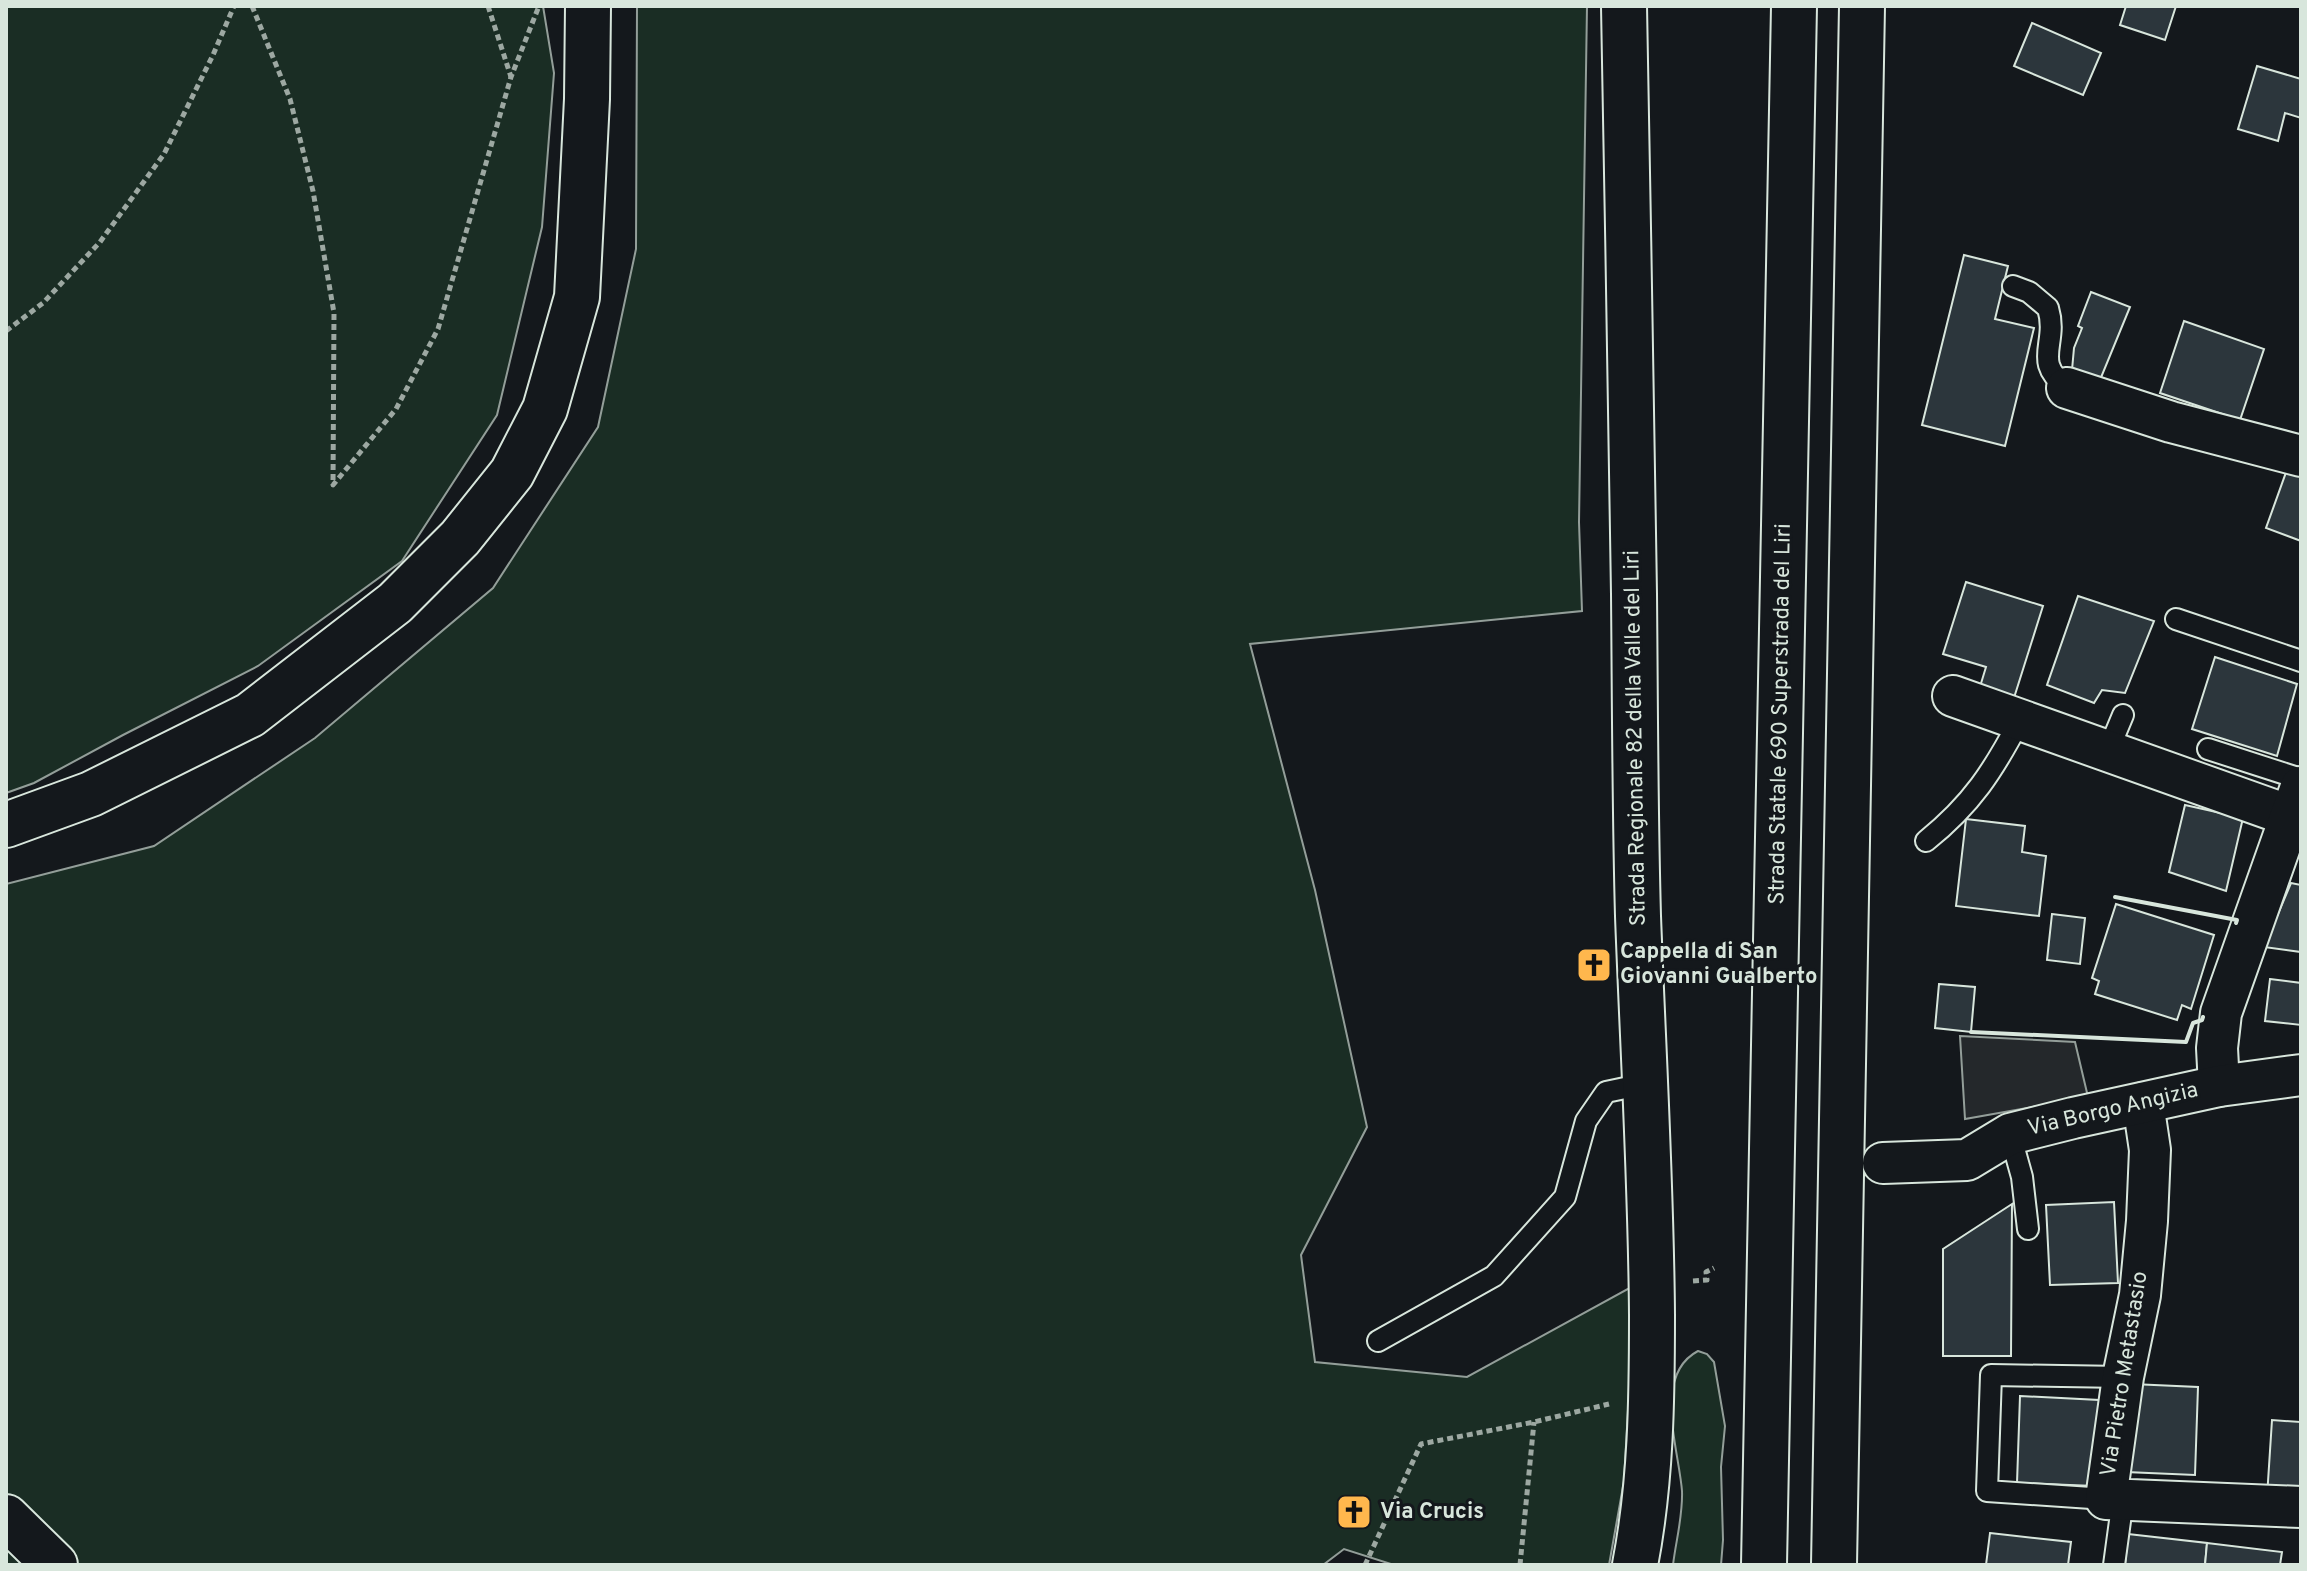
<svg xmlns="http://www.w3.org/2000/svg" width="2307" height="1571" viewBox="0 0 2307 1571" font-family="Overpass,sans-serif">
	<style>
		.green { fill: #1a2d24; stroke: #939e99; stroke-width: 2 }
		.parking { fill: #24282b; stroke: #939e99; stroke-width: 2 }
		.building { fill: #2c363c; stroke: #d8e6dc; stroke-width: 2 }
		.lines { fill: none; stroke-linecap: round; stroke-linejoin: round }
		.service-casing { stroke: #d8e6dc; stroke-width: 24 }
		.minor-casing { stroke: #d8e6dc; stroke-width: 44 }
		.secondary-casing { stroke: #d8e6dc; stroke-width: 48 }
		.trunk-casing { stroke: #d8e6dc; stroke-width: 48 }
		.path { stroke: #9da8a2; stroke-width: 5; stroke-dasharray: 6 4; stroke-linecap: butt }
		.service { stroke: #14181c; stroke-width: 20 }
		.minor { stroke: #14181c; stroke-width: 40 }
		.secondary { stroke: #14181c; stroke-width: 44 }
		.trunk { stroke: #14181c; stroke-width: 44 }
		.wall { stroke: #d8e6dc; stroke-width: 4 }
		.labels { text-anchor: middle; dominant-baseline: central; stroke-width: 6; stroke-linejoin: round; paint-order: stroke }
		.street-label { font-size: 22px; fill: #d8e6dc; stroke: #14181c }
		.poi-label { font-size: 22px; font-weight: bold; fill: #d8e6dc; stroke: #14181c; text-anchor: start }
	</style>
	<rect width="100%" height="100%" fill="#14181c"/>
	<g class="green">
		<path d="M6,6H543L554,73L542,227L497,415L402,561L258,666L123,735L34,783L6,793Z"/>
		<path d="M637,6H1587L1579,522L1582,611L1250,644L1315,890L1367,1127L1301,1255L1315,1362L1467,1377L1635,1285L1624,1481L1609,1565H1394L1344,1549L1323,1565H6V884L154,846L315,738L493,588L598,427L636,249Z"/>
		<path d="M1698,1351L1707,1354L1714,1362L1725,1426L1721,1467L1723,1540L1721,1565H1673C1676,1540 1683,1516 1682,1491C1679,1450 1652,1375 1698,1351Z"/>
	</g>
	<path class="parking" d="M1960,1036L2075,1042L2088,1097L1965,1119Z"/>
	<g class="building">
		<path d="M2126,6H2176L2165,40L2120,25Z"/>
		<path d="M2032,23L2101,53L2083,95L2014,66Z"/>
		<path d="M2257,66L2301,79V118L2285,113L2278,141L2238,129Z"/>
		<path d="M1964,255L2008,266L1995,319L2034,328L2005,446L1922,425Z"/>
		<path d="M2091,292L2130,307L2100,380L2072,370L2074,348L2082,328L2078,326Z"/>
		<path d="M2184,321L2264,349L2240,420L2160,393Z"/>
		<path d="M2289,464L2301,468V541L2266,528Z"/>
		<path d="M1966,582L2043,606L2013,701L1979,690L1986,667L1943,654Z"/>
		<path d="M2078,596L2154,621L2125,693L2102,690L2094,703L2047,685Z"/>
		<path d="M2215,657L2297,684L2277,756L2192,729Z"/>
		<path d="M2185,805L2243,818L2226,891L2169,872Z"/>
		<path d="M1966,819L2025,826L2022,852L2046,856L2039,916L1956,906Z"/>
		<path d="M2291,883L2301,885V952L2264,947Z"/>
		<path d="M2116,904L2214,935L2191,1009L2182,1005L2177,1020L2095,994L2099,981L2092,978Z"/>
		<path d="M2052,914L2085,918L2080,964L2047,960Z"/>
		<path d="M2270,979L2301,983V1025L2265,1021Z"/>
		<path d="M1939,984L1975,987L1971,1032L1935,1028Z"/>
		<path d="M2114,1202L2118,1283L2050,1285L2046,1205Z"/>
		<path d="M2012,1204L2011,1356H1943V1249Z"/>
		<path d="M2132,1384L2198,1387L2195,1475L2126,1472Z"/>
		<path d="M2020,1396L2099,1400L2095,1486L2017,1483Z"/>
		<path d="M2301,1399V1499L2267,1497L2272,1420L2300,1422Z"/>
		<path d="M1990,1533L2071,1542L2068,1565H1986Z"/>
		<path d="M2128,1534L2207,1543L2205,1565H2125Z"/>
		<path d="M2207,1543L2282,1552L2280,1565H2205Z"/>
	</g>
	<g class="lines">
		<defs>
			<g id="service">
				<path d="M2013,286L2029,292L2048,308C2059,345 2031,360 2067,388"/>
				<path d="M2176,619L2301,661"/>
				<path d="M2208,749L2301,779"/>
				<path d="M2108,751L2123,715"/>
				<path d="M1926,841C1972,804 1993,771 2020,720"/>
				<path d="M2010,1134L2022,1177L2028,1229"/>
				<path d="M1378,1341L1494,1276L1565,1197L1586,1121L1606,1092L1644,1084"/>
				<path d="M2106,1499L1987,1491L1991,1375L2123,1377"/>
				<path d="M2114,1565L2123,1499"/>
			</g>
			<g id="minor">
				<path d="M2067,388L2171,422L2301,456"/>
				<path d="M1953,696L2290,816"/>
				<path d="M2219,1086L2217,1048L2221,1013L2301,787"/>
				<path d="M2143,1103L2150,1150L2147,1221L2140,1295L2123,1377L2106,1499L2301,1507"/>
				<path d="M1883,1163L1967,1160L2010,1134L2073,1118L2219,1086L2301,1075"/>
			</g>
			<g id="secondary">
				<path d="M1624,6C1627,202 1632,398 1634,594C1635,701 1635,808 1638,916C1643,1049 1651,1182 1652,1315C1652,1399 1651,1482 1635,1565"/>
				<path d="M6,825L91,794L250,715L395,603L460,538L512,473L545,409L577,297L587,99L588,6"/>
				<path d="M6,1517L55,1565"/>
			</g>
			<g id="trunk">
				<path d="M1764,1565L1794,6"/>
				<path d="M1834,1565L1862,6"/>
			</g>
		</defs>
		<use href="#service" class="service-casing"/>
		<use href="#minor" class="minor-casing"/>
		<use href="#secondary" class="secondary-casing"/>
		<use href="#trunk" class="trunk-casing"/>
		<g class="path">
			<path d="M252,6L290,99L313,191L334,313L333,485L396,409L438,329L511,77L539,6"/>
			<path d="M488,6L511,77"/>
			<path d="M6,331L43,303L100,242L164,154L213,55L234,6"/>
			<path d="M1693,1281L1707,1280L1706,1272L1714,1268"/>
			<path d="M1365,1565L1421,1444L1534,1422L1609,1404"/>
			<path d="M1520,1565L1534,1422"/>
		</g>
		<use href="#service" class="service"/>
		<use href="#minor" class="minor"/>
		<use href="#secondary" class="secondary"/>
		<use href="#trunk" class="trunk"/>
		<g class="wall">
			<path d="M2115,897L2237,920L2236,923"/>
			<path d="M1971,1032L2186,1042L2193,1023L2202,1020L2203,1017"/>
		</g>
	</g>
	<defs>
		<symbol id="church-square" viewBox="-11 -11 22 22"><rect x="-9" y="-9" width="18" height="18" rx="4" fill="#ffb74d" stroke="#14181c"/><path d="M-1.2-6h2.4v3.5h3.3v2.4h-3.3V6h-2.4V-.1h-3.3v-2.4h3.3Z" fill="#111"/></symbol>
	</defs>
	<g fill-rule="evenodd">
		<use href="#church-square" x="1574" y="945" width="40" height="40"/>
		<use href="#church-square" x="1334" y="1492" width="40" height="40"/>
	</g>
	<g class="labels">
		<g class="street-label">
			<text transform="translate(1781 714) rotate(-89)">Strada Statale 690 Superstrada del Liri</text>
			<text transform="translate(1636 738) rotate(-91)">Strada Regionale 82 della Valle del Liri</text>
			<text transform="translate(2113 1110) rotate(-13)">Via Borgo Angizia</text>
			<text transform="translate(2125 1374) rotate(-81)">Via Pietro Metastasio</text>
		</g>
		<g class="poi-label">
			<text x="1620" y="952">Cappella di San<tspan x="1620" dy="25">Giovanni Gualberto</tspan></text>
			<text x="1380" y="1512">Via Crucis</text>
		</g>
	</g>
	<rect width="2307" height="1571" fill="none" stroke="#d8e6dc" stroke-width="16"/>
</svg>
